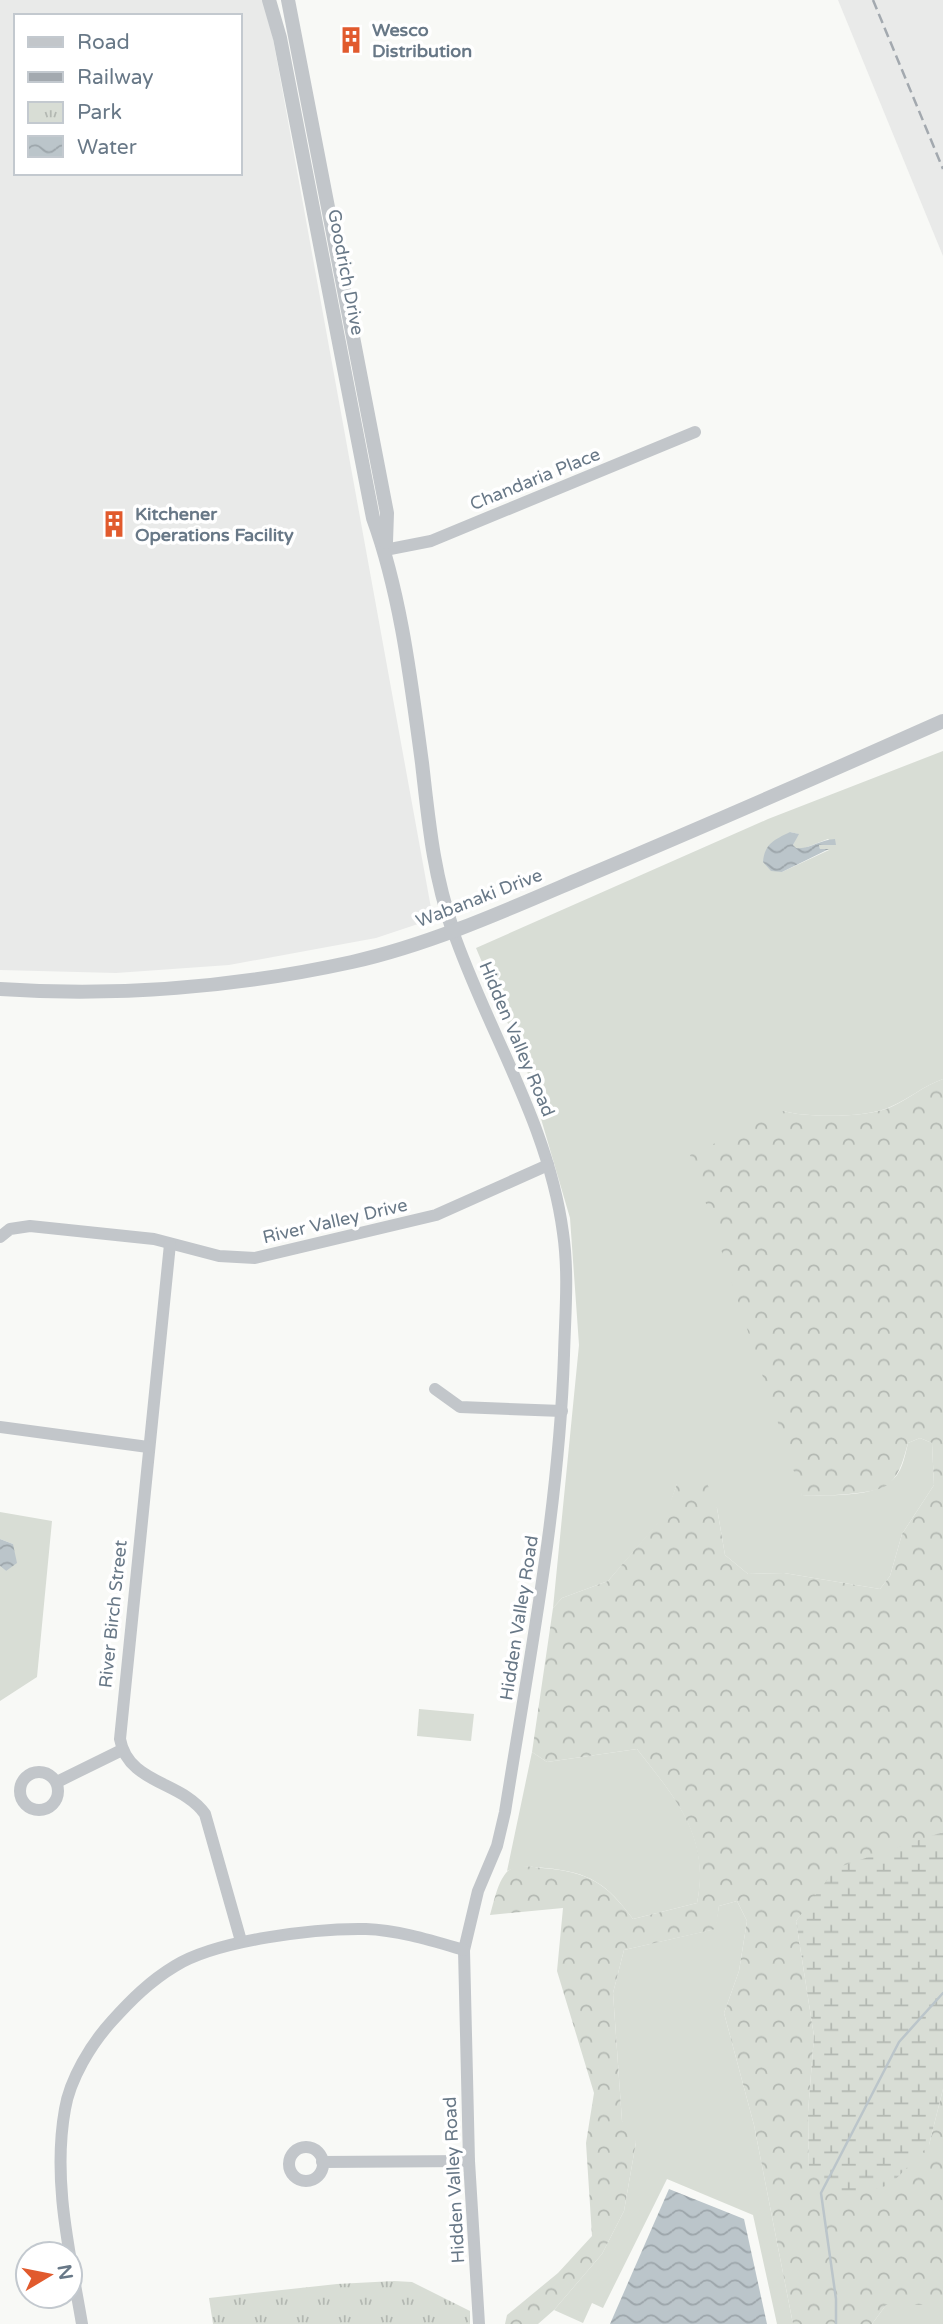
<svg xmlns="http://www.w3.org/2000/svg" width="943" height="2324" viewBox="0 0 943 2324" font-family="'Varela Round',sans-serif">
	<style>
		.built { fill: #e9eae9; fill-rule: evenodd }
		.grass { fill: #d8ddd5; fill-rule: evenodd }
		.forest { fill: url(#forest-crowns) }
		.wetland { fill: url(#wetland-marsh) }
		.park { fill: url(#park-tufts) }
		.water { fill: url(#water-waves) }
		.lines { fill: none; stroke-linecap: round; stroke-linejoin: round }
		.stream { stroke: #bbc5ca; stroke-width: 2.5 }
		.minor { stroke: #c2c6ca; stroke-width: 12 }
		.tertiary { stroke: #c2c6ca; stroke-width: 14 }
		.rail { stroke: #a3a9af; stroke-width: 2.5; stroke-dasharray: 10 5; stroke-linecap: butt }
		.labels { text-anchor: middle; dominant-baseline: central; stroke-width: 7; stroke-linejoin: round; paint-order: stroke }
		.poi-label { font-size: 18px; font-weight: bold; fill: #687887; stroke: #fff; text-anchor: start }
		.street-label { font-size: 18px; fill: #687887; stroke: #fff }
	</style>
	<defs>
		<pattern id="forest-crowns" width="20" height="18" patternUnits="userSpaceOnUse" patternTransform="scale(1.75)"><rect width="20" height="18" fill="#d8ddd5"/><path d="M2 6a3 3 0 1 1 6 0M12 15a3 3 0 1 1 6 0" fill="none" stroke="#b3b8b2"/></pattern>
		<pattern id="wetland-marsh" width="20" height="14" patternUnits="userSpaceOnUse" patternTransform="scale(1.75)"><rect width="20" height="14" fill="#d8ddd5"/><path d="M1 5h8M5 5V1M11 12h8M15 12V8" fill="none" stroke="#b3b8b2"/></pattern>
		<pattern id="park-tufts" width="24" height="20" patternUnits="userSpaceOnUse" patternTransform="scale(1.75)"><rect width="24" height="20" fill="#d8ddd5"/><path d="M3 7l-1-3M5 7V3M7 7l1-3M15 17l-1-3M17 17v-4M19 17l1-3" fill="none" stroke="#b3b8b2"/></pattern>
		<pattern id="water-waves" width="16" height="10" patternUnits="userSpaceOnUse" patternTransform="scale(1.75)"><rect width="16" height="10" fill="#bbc5ca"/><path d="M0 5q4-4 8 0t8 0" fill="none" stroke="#9ca5aa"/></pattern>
	</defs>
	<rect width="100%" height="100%" fill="#f8f9f6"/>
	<g class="built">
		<path d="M0,0H266L433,919L376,938L229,965L116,973L0,970ZM16,16H240V173H16Z"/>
		<path d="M838,0H943V256Z"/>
	</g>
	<g class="grass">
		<path d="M943,751V1079C923,1086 909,1099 890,1107C866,1118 808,1118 783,1111L802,1496C832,1494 885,1500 900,1470C904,1462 906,1451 908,1443L920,1438L932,1443L934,1485L902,1534L890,1576L880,1589L784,1573L748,1574L725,1555L717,1508L677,1484L667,1513L608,1581L562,1598L553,1608L579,1345L570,1218L525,1064L476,948L768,819ZM790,832L798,834L793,845L795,848L802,849L828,839L835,845H819L820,849L829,850L782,872Z"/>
		<path d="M0,1512L52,1521L37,1677L0,1701V1566L6,1571L13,1544L0,1539Z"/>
		<path d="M419,1709L474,1714L471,1741L417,1736Z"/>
		<path d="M637,1749C675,1798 711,1836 697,1903L633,1919C607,1884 590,1872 545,1868C531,1867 521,1865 507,1871L532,1752L547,1762Z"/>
		<path d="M737,1901L747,1921L739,1971L724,2013L754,2125L793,2324H777L753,2215L667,2179L603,2308L592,2303L583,2323L554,2310L602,2254L624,2211L636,2142L622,2121L613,1993L624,1950L715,1929L719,1906Z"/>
		<path d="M886,2305H943V2324H872Z"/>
	</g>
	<path class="forest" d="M943,1079V1832C895,1851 828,1880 796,1921L814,2036L808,2112L809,2170L929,2145L943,2089V2305H886L872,2324H793L754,2125L724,2013L739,1971L747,1921L737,1901L719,1906L716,1929L624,1950L613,1993L622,2121L632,2126L636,2142L624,2211L602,2254L554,2310L538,2324H505L507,2315L558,2273L592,2236L586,2143L594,2093L557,1971L563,1908L490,1915C494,1902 498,1879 509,1870C519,1864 531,1867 542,1868C589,1872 605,1882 633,1919L697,1903C710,1836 675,1798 637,1749L547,1762L532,1752L553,1608L562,1598L608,1581L666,1513L677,1484L690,1477L707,1483L717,1508L725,1555L748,1574L784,1573L880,1589L890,1576L902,1534L934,1485L932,1443L920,1438L908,1443C904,1457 901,1472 890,1483C877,1496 822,1495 802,1496L690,1155L783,1111C808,1118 866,1118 891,1107C909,1099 923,1086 943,1079Z"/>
	<path class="wetland" d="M943,1832V2089L929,2145L890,2185L840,2197L809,2170L808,2112L814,2036L796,1921L836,1868Z"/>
	<path class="park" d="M394,2281L412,2282L470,2311V2324H213L209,2298L337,2284Z"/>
	<g class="water">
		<path d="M790,832L799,834L793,845L796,848C809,850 821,839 835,839L836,845H819L820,849H829L782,872L771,871L763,862C765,843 774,840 790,832Z"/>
		<path d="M0,1539L13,1544L17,1563L6,1571L0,1566Z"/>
		<path d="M669,2189L744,2219L767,2324H610Z"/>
	</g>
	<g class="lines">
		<path class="stream" d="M836,2324V2299L821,2193L899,2042L943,1993"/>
		<g class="minor">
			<path d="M385,550L431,541L695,432"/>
			<path d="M453,931C488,1032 549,1125 563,1233C569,1274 565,1315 564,1355C559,1509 529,1660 505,1812L497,1846L478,1891L464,1950L469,2161L479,2324"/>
			<path d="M0,1237L10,1229L30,1226L154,1239L219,1256L255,1258L436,1215L548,1165"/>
			<path d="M170,1244L120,1739C128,1784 182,1781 205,1814L241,1941"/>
			<path d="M435,1389L460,1407L562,1411"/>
			<path d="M0,1427L148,1447"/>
			<circle cx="39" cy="1791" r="19"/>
			<path d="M57,1782L122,1750"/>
			<circle cx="306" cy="2164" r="17"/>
			<path d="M322,2162L469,2161"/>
			<path d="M82,2324C70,2253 52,2181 65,2109C70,2079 91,2044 112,2021C131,2000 150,1981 175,1966C217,1940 316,1928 366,1929C398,1930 433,1941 464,1950"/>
		</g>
		<g class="tertiary">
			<path d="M269,0L280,38L373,518C401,595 411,682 422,763C429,824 433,872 453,931"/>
			<path d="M288,0L387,513L386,542"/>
			<path d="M0,989C116,997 238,987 352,962C432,944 509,909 584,877C705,826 824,774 943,721"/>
		</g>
		<path class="rail" d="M873,0L943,169"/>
	</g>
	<defs>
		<symbol id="building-bare" viewBox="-9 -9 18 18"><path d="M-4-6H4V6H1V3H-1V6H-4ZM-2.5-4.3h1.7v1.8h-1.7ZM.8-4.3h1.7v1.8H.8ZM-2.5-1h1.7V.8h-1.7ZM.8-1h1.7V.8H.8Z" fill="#e15a2d" stroke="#fff" stroke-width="2.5" paint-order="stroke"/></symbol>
	</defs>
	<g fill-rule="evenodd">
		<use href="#building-bare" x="332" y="21" width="38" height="38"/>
		<use href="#building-bare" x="95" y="505" width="38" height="38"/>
	</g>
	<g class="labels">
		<g class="poi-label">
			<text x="372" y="30">Wesco<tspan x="372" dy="21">Distribution</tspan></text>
			<text x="135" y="514">Kitchener<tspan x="135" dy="21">Operations Facility</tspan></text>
		</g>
		<g class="street-label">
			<text transform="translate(346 272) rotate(79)">Goodrich Drive</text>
			<text transform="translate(535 479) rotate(-22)">Chandaria Place</text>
			<text transform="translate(479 898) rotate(-21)">Wabanaki Drive</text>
			<text transform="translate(517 1039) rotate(67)">Hidden Valley Road</text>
			<text transform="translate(335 1221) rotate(-13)">River Valley Drive</text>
			<text transform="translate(113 1614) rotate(-84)">River Birch Street</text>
			<text transform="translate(519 1618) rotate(-81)">Hidden Valley Road</text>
			<text transform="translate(454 2180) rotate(-93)">Hidden Valley Road</text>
		</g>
	</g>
	<rect x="14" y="14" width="228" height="161" fill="#ffffff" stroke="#c3c9cf" stroke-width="2"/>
	<rect x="28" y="37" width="35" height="10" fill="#c2c6ca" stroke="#c3c9cf" stroke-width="2"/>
	<text x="77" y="49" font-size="21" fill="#687887">Road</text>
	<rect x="28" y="72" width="35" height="10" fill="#a3a9af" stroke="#c3c9cf" stroke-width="2"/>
	<text x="77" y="84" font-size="21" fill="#687887">Railway</text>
	<rect x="28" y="102" width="35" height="21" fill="url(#park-tufts)" stroke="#c3c9cf" stroke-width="2"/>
	<text x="77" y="119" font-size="21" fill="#687887">Park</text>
	<rect x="28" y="136" width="35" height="21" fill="url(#water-waves)" stroke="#c3c9cf" stroke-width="2"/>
	<text x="77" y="154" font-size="21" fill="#687887">Water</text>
	<g transform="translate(49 2275) rotate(80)"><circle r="33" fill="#ffffff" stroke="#c3c9cf" stroke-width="2"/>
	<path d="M0-5L12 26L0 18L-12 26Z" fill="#e15a2d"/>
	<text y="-10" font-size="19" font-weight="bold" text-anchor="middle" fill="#687887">N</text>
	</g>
</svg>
